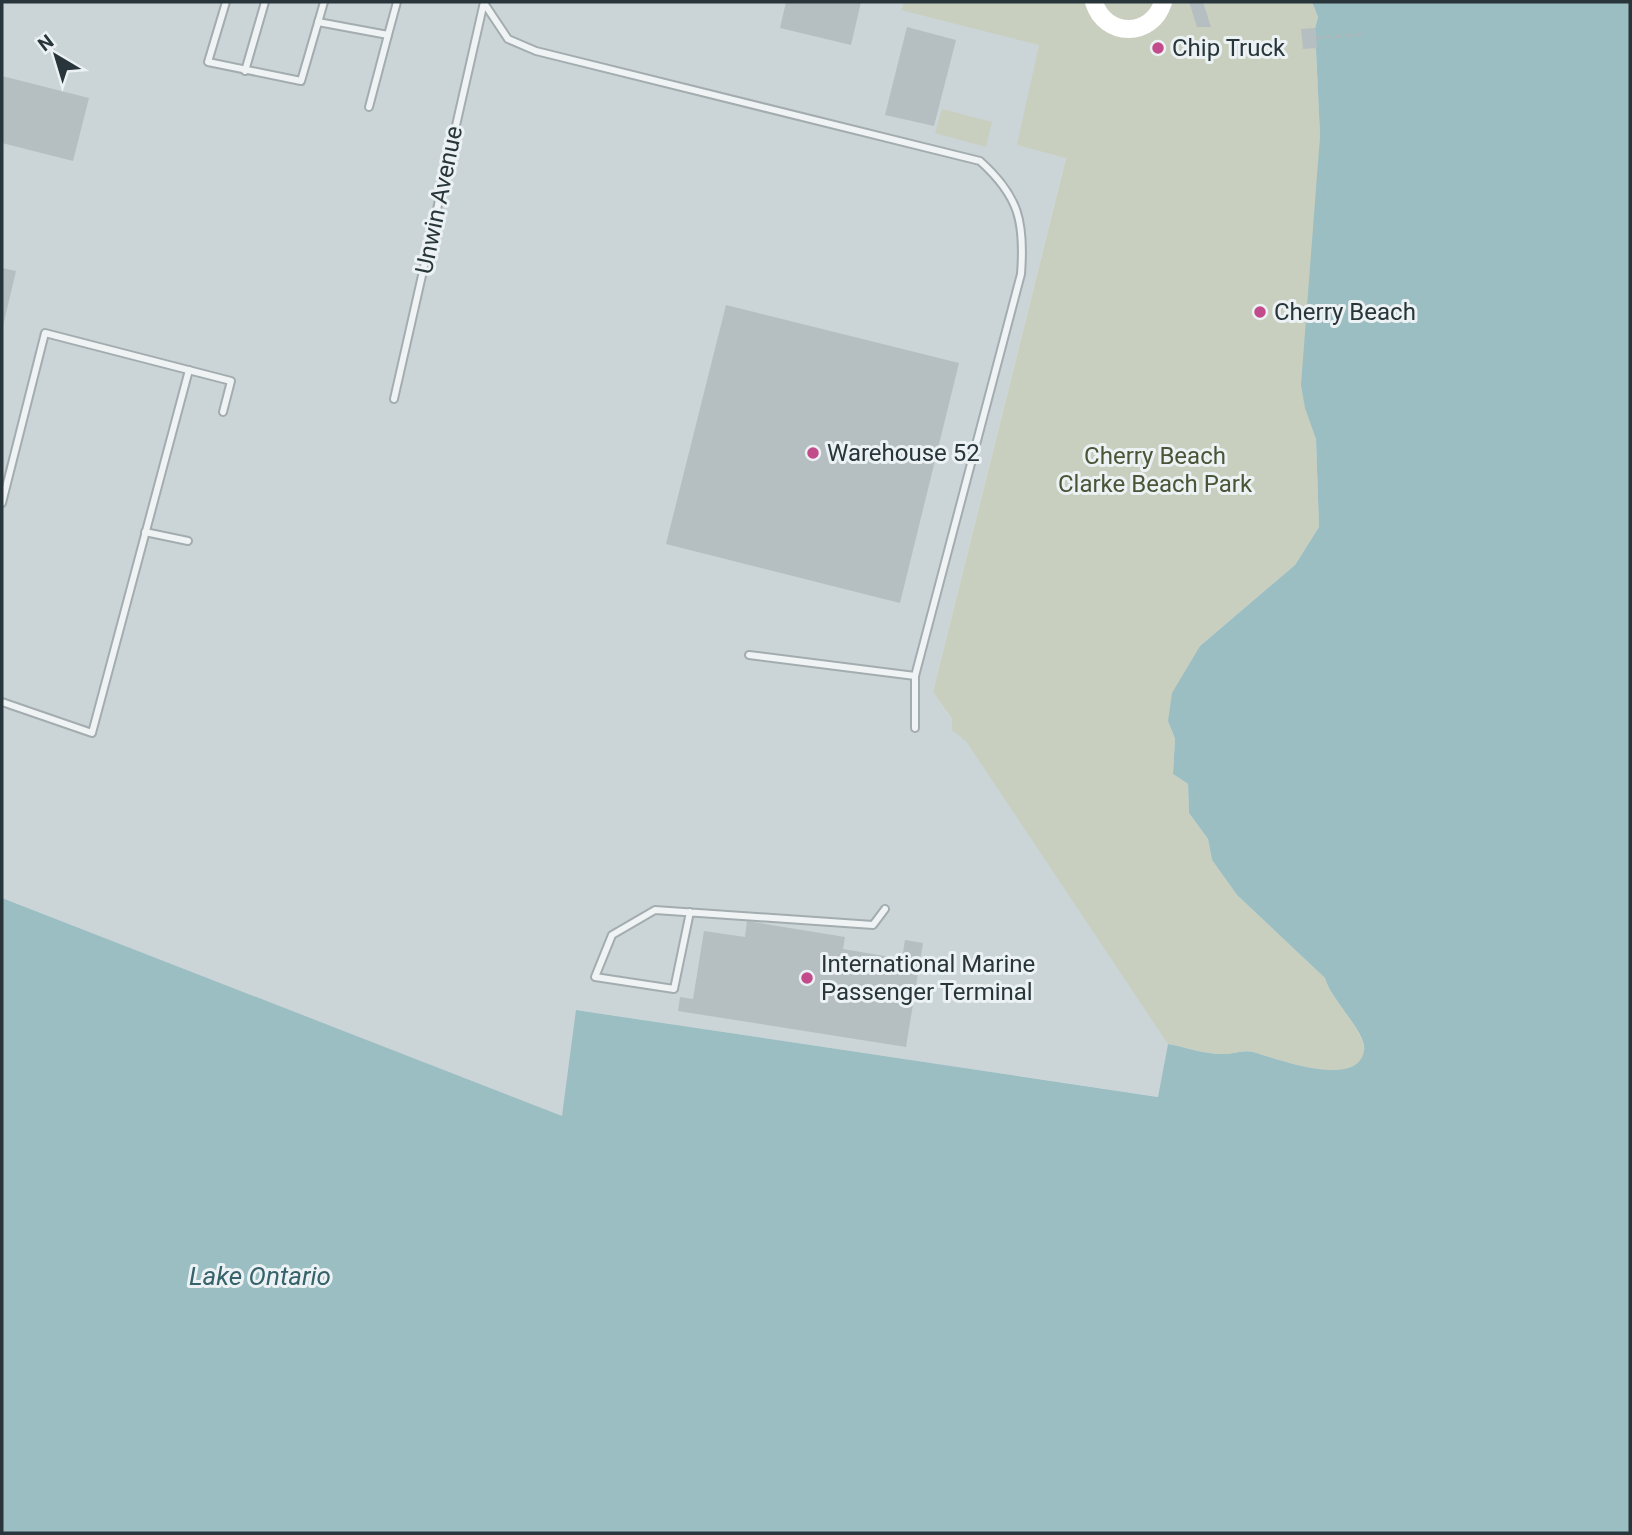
<svg xmlns="http://www.w3.org/2000/svg" width="1632" height="1535" viewBox="0 0 1632 1535" font-family="Roboto,sans-serif">
	<style>
		.built { fill: #cbd4d7 }
		.green { fill: #c9cfbf }
		.water { fill: #9bbec3 }
		.building { fill: #b5bfc2 }
		.lines { fill: none; stroke-linecap: round; stroke-linejoin: round }
		.lane-casing { stroke: #a3acaf; stroke-width: 10 }
		.path { stroke: #afb7b9; stroke-width: 2.5; stroke-dasharray: 5 5; stroke-linecap: butt }
		.lane { stroke: #eff3f4; stroke-width: 6 }
		.secondary { stroke: #fff; stroke-width: 18 }
		.poi-dot { fill: #c24b8c; stroke: #ecf2f4; stroke-width: 2.5 }
		.labels { text-anchor: middle; dominant-baseline: central; stroke-width: 6; stroke-linejoin: round; paint-order: stroke }
		.poi-label { font-size: 24px; fill: #28363b; stroke: #ecf2f4; text-anchor: start }
		.street-label { font-size: 24px; fill: #28363b; stroke: #ecf2f4 }
		.park-label { font-size: 24px; fill: #495536; stroke: #ecf2f4 }
		.water-label { font-size: 26px; font-style: italic; fill: #36636b; stroke: #ecf2f4 }
	</style>
	<rect width="100%" height="100%" fill="#dde4e6"/>
	<path class="built" d="M2,2H904L901,9L1040,45L1018,145L1066,157L933,692L1167,1028L1168,1044L1159,1097L577,1010L563,1117L2,898Z"/>
	<g class="green">
		<path d="M904,2H1312L1318,17L1315,28L1320,136L1308,411L1316,439L1319,527L1295,565L1200,646L1168,721L1175,739L1173,774L1188,784L1189,813L1208,839L1212,860L1237,895L1325,978C1330,999 1368,1034 1364,1052C1357,1090 1275,1058 1253,1052C1243,1049 1231,1055 1221,1054C1204,1054 1185,1047 1168,1044L966,741L952,730V719L933,692L1066,158L1017,145L1039,45L901,10Z"/>
		<path d="M942,109L992,122L986,147L935,133Z"/>
	</g>
	<path class="water" d="M1312,2H1630V1533H2V898L562,1116L576,1010L1158,1097L1168,1044C1185,1047 1204,1054 1221,1054C1231,1055 1243,1049 1253,1052C1275,1058 1357,1090 1364,1051C1368,1034 1330,999 1325,978L1237,895L1212,860L1208,839L1189,813L1188,784L1173,774L1175,739L1168,721L1172,693L1200,646L1295,565L1319,527L1316,439L1305,408L1301,385L1320,136L1315,28L1318,17Z"/>
	<g class="building">
		<path d="M786,2H861L851,45L780,28Z"/>
		<path d="M1189,2H1203L1211,27H1197Z"/>
		<path d="M907,27L956,40L934,126L885,115Z"/>
		<path d="M1315,28L1317,48L1303,49L1301,29Z"/>
		<path d="M2,76L89,98L73,161L2,143Z"/>
		<path d="M2,268L16,271L3,326L2,325Z"/>
		<path d="M726,305L959,363L900,603L666,544Z"/>
		<path d="M747,921L845,937L843,949L902,959L905,940L923,943L906,1047L678,1011L680,997L693,999L704,931L745,937Z"/>
	</g>
	<g class="lines">
		<defs>
			<g id="lane">
				<path d="M226,2L208,62L301,81L324,2"/>
				<path d="M484,3L508,39L536,51L980,161C1019,196 1025,222 1021,274L915,676L749,655"/>
				<path d="M318,22L388,35L397,2"/>
				<path d="M245,71L265,2"/>
				<path d="M369,107L388,35"/>
				<path d="M394,399L484,2"/>
				<path d="M2,503L45,333L231,381L223,412"/>
				<path d="M145,532L188,541"/>
				<path d="M915,676V728"/>
				<path d="M2,702L92,733L189,370"/>
				<path d="M690,912L674,989L595,977L612,935L655,910L873,925L885,909"/>
			</g>
		</defs>
		<use href="#lane" class="lane-casing"/>
		<path class="path" d="M1316,38L1366,34"/>
		<use href="#lane" class="lane"/>
		<path class="secondary" d="M1094,2C1105,38 1152,38 1163,2"/>
	</g>
	<g class="poi-dot">
		<circle cx="1158" cy="48" r="7"/>
		<circle cx="1260" cy="312" r="7"/>
		<circle cx="813" cy="453" r="7"/>
		<circle cx="807" cy="978" r="7"/>
	</g>
	<g class="labels">
		<g class="poi-label">
			<text x="1172" y="48">Chip Truck</text>
			<text x="1274" y="312">Cherry Beach</text>
			<text x="827" y="453">Warehouse 52</text>
			<text x="821" y="964">International Marine<tspan x="821" dy="28">Passenger Terminal</tspan></text>
		</g>
		<g class="street-label">
			<text transform="translate(439 200) rotate(-78)">Unwin Avenue</text>
		</g>
		<g class="park-label">
			<text x="1155" y="456">Cherry Beach<tspan x="1155" dy="28">Clarke Beach Park</tspan></text>
		</g>
		<g class="water-label">
			<text x="260" y="1276">Lake Ontario</text>
		</g>
	</g>
	<rect width="1632" height="1535" fill="none" stroke="#28363b" stroke-width="7"/>
	<g transform="translate(56 56) rotate(322)" stroke="#ecf2f4" stroke-width="5" paint-order="stroke">
	<path d="M0-5L12 26L0 18L-12 26Z" fill="#28363b"/>
	<text y="-10" font-size="19" font-weight="bold" text-anchor="middle" fill="#28363b">N</text>
	</g>
</svg>
